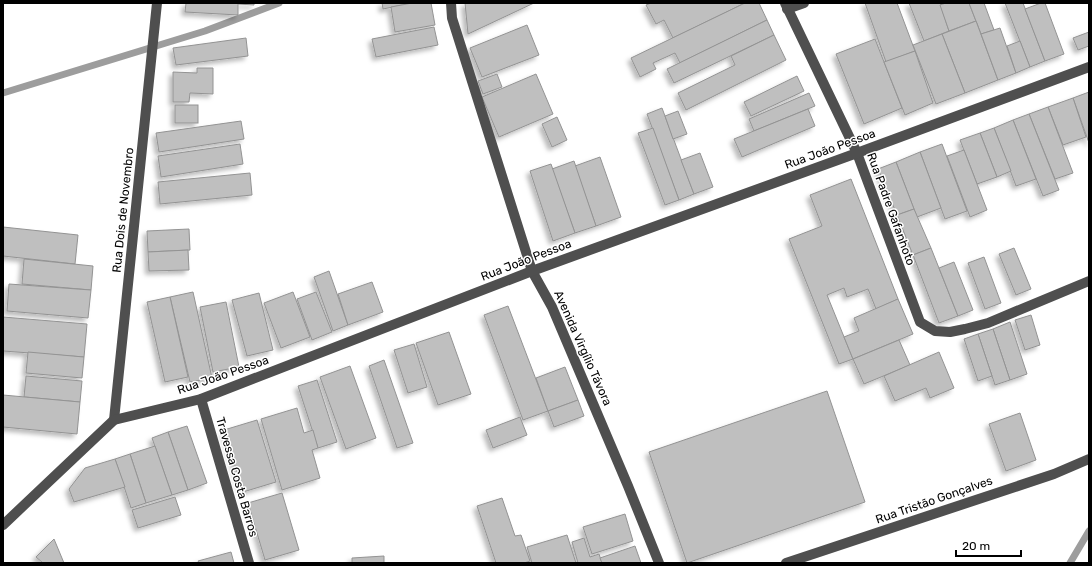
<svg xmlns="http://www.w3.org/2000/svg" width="1092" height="566" viewBox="0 0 1092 566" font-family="Rubik,sans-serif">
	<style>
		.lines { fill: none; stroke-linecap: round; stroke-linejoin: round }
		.stream { stroke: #9d9d9d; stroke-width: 7 }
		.building { fill: #bfbfbf; stroke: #939393; filter: url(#shadow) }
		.minor { stroke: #4f4f4f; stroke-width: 10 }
		.labels { text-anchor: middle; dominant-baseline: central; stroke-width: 3; stroke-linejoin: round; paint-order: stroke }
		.street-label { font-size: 12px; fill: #000; stroke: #fff }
	</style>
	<defs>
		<filter id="shadow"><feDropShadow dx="-3.5" dy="3.5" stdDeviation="2" flood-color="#0004"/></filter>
	</defs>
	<rect width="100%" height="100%" fill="#fff"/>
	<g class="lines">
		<g class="stream">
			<path d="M3,93L205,31L279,3"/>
			<path d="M1070,563L1089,531"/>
		</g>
	</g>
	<g class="building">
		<path d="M186,3H254V5L238,4V15L185,12Z"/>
		<path d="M382,3H412L383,9Z"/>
		<path d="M412,3H431L435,25L395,32L391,7Z"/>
		<path d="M465,3H534L468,34Z"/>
		<path d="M651,3H745L673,38L664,20L656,24L646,5Z"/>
		<path d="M745,3H759L767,20L680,63L675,53L653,63L656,69L640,77L631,58Z"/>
		<path d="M865,3H897L915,51L886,62Z"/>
		<path d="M909,3H940L949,31L924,41Z"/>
		<path d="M946,3H969L976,21L949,31L940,5Z"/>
		<path d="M969,3H984L994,30L981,34Z"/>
		<path d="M1005,3H1023L1045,61L1030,67Z"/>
		<path d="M1041,3H1045L1064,54L1045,61L1025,9Z"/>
		<path d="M767,20L774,35L674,83L667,69Z"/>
		<path d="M976,21L998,80L965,93L942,34Z"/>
		<path d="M527,25L539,55L482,77L470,48Z"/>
		<path d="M434,27L438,45L376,57L372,39Z"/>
		<path d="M1000,28L1016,73L998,80L981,34Z"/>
		<path d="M1089,32V46L1078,50L1073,38Z"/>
		<path d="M942,34L965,93L936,104L913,45Z"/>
		<path d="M774,35L786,60L686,110L678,93L735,65L731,56Z"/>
		<path d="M246,38L248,56L176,65L173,48Z"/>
		<path d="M875,39L902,108L864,124L836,54Z"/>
		<path d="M1020,41L1030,67L1016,73L1007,46Z"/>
		<path d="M915,51L933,103L905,115L884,62Z"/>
		<path d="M197,68H213V94L190,93L189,102H173V72L197,73Z"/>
		<path d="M497,74L502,87L483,94L478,81Z"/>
		<path d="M536,74L553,114L499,137L482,97Z"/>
		<path d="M797,76L804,91L751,116L744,102Z"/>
		<path d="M1089,92V143L1073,98Z"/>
		<path d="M809,93L815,106L754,131L749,119Z"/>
		<path d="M1073,98L1086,137L1063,145L1048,107Z"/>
		<rect x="175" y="105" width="23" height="18"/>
		<path d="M1048,107L1073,173L1055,179L1029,114Z"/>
		<path d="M662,108L694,194L679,200L647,114Z"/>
		<path d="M808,109L815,126L742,157L734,139Z"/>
		<path d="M678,111L687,134L673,139L665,116Z"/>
		<path d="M1029,114L1059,190L1043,196L1013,120Z"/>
		<path d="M557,117L567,140L552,147L542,124Z"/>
		<path d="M1013,120L1036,179L1016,186L994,128Z"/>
		<path d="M241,121L244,139L159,152L156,133Z"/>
		<path d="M653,128L679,200L665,205L638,133Z"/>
		<path d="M994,128L1011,171L997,177L980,133Z"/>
		<path d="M980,133L997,177L977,184L960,140Z"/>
		<path d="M240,144L243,164L161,177L158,156Z"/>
		<path d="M942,144L967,211L945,219L920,152Z"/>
		<path d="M964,150L987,210L970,217L947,156Z"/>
		<path d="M920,152L941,208L917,217L896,162Z"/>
		<path d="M700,153L713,187L694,194L681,160Z"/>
		<path d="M600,157L621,217L596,226L575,166Z"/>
		<path d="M574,161L596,226L575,233L552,169Z"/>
		<path d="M896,162L914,209L897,215L878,169Z"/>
		<path d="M551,164L575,233L553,241L530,171Z"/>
		<path d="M250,173L252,195L160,204L158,182Z"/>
		<path d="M851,179L898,299L876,309L868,289L847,297L844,288L827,295L853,359L839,364L789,239L822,226L810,195Z"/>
		<path d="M914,209L931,248L913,255L897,215Z"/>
		<path d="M3,227L78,235L75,264L3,256Z"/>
		<path d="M189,229L190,250L148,252L147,231Z"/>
		<path d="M931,248L958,316L939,323L913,255Z"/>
		<path d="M1014,248L1031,289L1016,295L999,254Z"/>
		<path d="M188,250L189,270L149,271L148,252Z"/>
		<path d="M984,257L1001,303L985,309L968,263Z"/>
		<path d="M24,259L93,266L91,290L22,284Z"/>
		<path d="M954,262L973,310L958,316L939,268Z"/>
		<path d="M329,271L348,325L333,331L314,277Z"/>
		<path d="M372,282L383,312L348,325L338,294Z"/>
		<path d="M9,284L91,290L88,318L7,311Z"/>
		<path d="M193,292L212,378L190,382L170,297Z"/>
		<path d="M293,292L310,337L281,348L264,303Z"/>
		<path d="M316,292L332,332L312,340L297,299Z"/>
		<path d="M259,293L273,350L247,356L232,300Z"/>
		<path d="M170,297L188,377L165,382L147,302Z"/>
		<path d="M898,299L913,334L853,359L844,337L859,331L854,318Z"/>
		<path d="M226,302L239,367L213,372L200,307Z"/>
		<path d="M508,306L548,411L523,420L484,315Z"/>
		<path d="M1031,315L1040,345L1025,350L1015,320Z"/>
		<path d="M3,317L87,324L84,357L3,351Z"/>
		<path d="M1010,322L1027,374L1010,380L993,329Z"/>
		<path d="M993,329L1010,380L995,385L978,334Z"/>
		<path d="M449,332L471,394L438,405L416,343Z"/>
		<path d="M978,334L992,376L978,381L964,339Z"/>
		<path d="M899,340L910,365L864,384L853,359Z"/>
		<path d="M414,344L427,387L408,393L394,350Z"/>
		<path d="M28,352L84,357L82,378L26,373Z"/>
		<path d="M939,352L954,388L930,398L926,388L895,401L884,376Z"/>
		<path d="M384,360L413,443L397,448L369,366Z"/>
		<path d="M350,366L376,438L346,449L320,377Z"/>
		<path d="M565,367L578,400L548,411L536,378Z"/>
		<path d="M26,376L82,381L80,402L24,397Z"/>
		<path d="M317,380L337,442L318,448L298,386Z"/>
		<path d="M827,391L865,502L687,563L649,452Z"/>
		<path d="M3,395L80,402L77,434L3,427Z"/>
		<path d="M578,400L584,416L554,427L548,411Z"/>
		<path d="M297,408L304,433L313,430L318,448L312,450L320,478L282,490L261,419Z"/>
		<path d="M1020,413L1036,460L1006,471L989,424Z"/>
		<path d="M520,417L527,435L493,448L486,430Z"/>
		<path d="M257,420L276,482L243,492L224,430Z"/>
		<path d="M187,426L207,483L188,490L168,432Z"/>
		<path d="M168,432L188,490L172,495L152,438Z"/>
		<path d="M155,446L172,495L146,503L130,454Z"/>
		<path d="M130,454L146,503L131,508L115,459Z"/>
		<path d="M115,459L125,487L74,502L69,489L85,468Z"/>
		<path d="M282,493L299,550L265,560L248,503Z"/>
		<path d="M175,497L181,515L138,528L132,510Z"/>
		<path d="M502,498L515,536L521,535L530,561L524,563H496L477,506Z"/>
		<path d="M625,514L633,541L592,554L583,527Z"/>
		<path d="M567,535L576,563H532L527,547Z"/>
		<path d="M584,538L590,557L599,554L602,563H578L572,542Z"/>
		<path d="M54,539L64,563H43L36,557Z"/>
		<path d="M635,546L641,563H602L600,558Z"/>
		<path d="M231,552L234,563H199L198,561Z"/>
		<path d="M384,556V563H352V558Z"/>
	</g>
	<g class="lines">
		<g class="minor">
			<path d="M451,3L452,18L532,271L552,307L628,486L659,563"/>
			<path d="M785,3L857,153L920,322L935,331L950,332L965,329L988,323L1089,281"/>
			<path d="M787,9L804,3"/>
			<path d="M201,399L249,563"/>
			<path d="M114,420L157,3"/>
			<path d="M3,525L114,420L201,399L532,271L857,153L1089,67"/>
			<path d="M786,563L1054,474L1089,459"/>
		</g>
	</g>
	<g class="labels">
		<g class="street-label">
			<text transform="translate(830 149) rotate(-20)">Rua João Pessoa</text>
			<text transform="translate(891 209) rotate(70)">Rua Padre Gafanhoto</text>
			<text transform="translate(123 210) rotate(-84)">Rua Dois de Novembro</text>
			<text transform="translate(526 260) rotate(-21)">Rua João Pessoa</text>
			<text transform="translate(583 348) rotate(66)">Avenida Virgílio Távora</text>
			<text transform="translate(223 375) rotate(-19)">Rua João Pessoa</text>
			<text transform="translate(237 477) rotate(74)">Travessa Costa Barros</text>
			<text transform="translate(934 500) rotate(-19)">Rua Tristão Gonçalves</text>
		</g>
	</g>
	<rect width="1092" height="566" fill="none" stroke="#000000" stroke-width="8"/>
	<path d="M956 550v6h65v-6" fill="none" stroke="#000000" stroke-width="2"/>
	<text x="962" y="550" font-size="12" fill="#000000" stroke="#ffffff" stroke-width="3" paint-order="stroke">20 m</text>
</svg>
